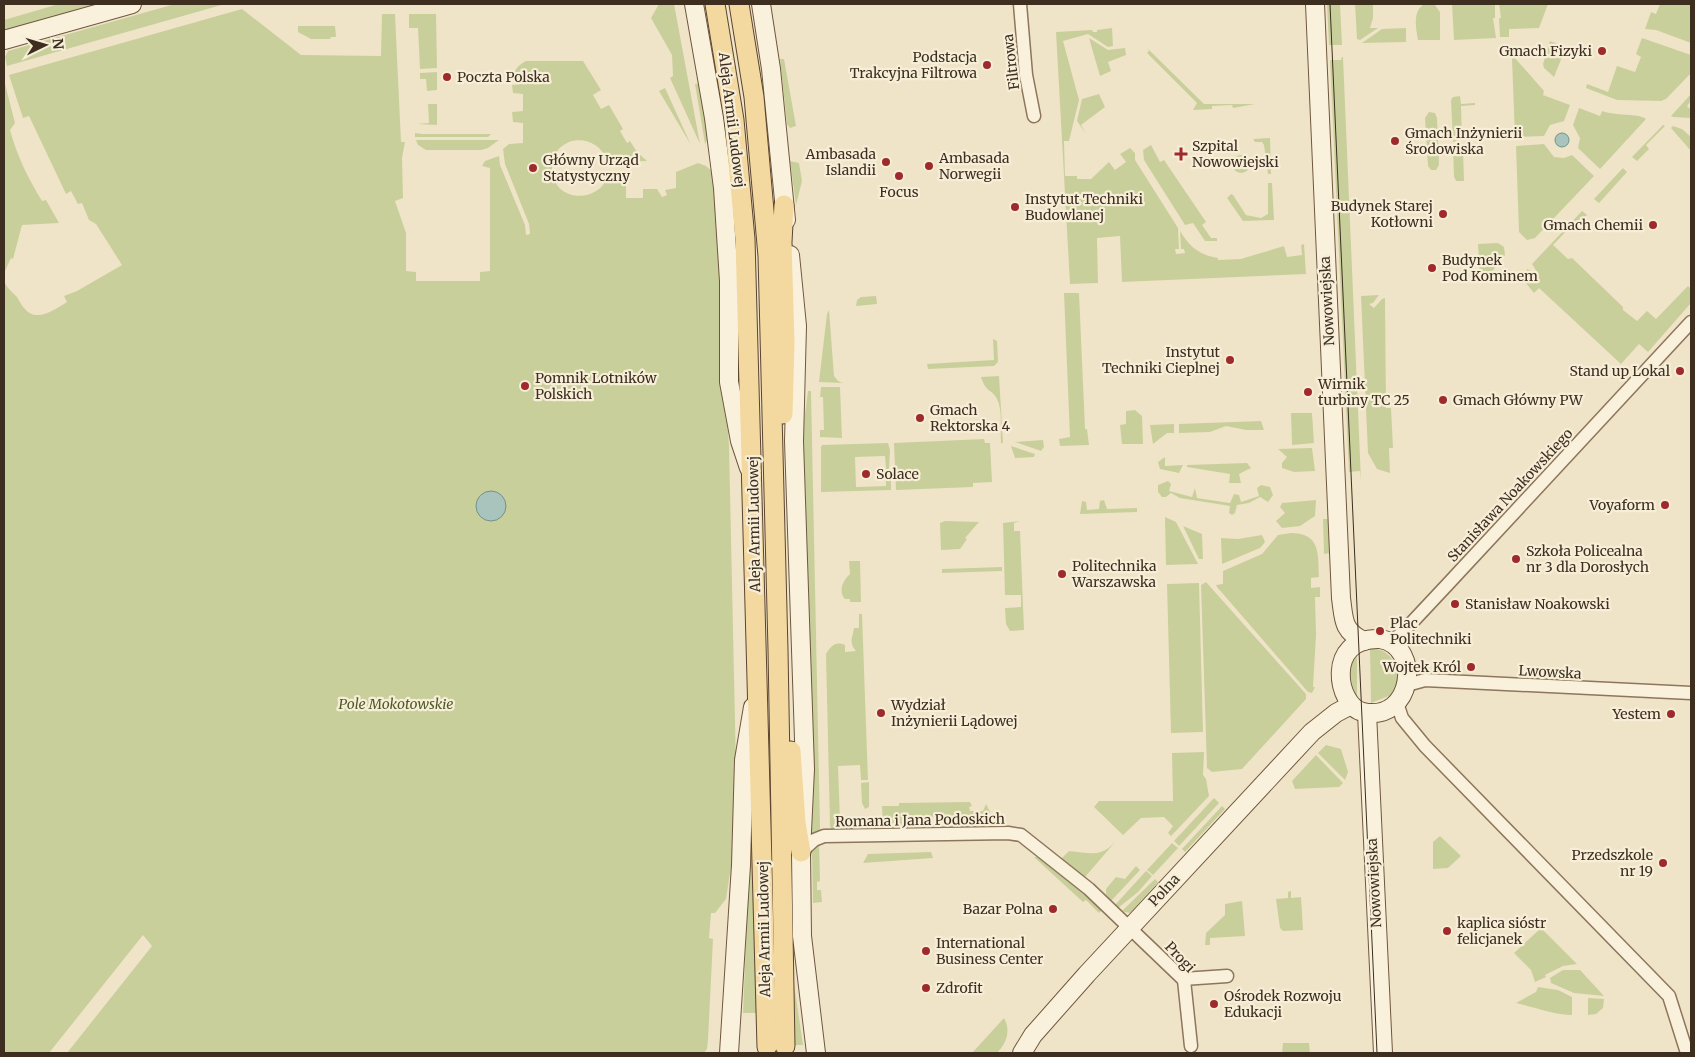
<svg xmlns="http://www.w3.org/2000/svg" width="1695" height="1057" viewBox="0 0 1695 1057" font-family="Merriweather,serif">
	<style>
		.green { fill: #c9cf9b }
		.water { fill: #a9c4bc; stroke: #6f938a }
		.lines { fill: none; stroke-linecap: round; stroke-linejoin: round }
		.street-casing { stroke: #8d765c; stroke-width: 15 }
		.secondary-casing { stroke: #6f573f; stroke-width: 20 }
		.primary-casing { stroke: #5b4430; stroke-width: 21 }
		.street { stroke: #faf1dc; stroke-width: 12 }
		.secondary { stroke: #faf1dc; stroke-width: 18 }
		.primary { stroke: #f3d9a0; stroke-width: 19 }
		.tram { stroke: #3d2e20; stroke-width: 1 }
		.poi-dot { fill: #9e2a2b; stroke: #f7eed8; stroke-width: 2 }
		.labels { text-anchor: middle; dominant-baseline: central; stroke-width: 4.5; stroke-linejoin: round; paint-order: stroke }
		.poi-label { font-size: 14px; fill: #3d2e20; stroke: #f7eed8; text-anchor: start }
		.street-label { font-size: 14px; fill: #3d2e20; stroke: #f7eed8 }
		.park-label { font-size: 14px; font-style: italic; fill: #4d5a26; stroke: #f7eed8 }
	</style>
	<rect width="100%" height="100%" fill="#f0e4c8"/>
	<g class="green">
		<path d="M59,4H98L4,31V20Z"/>
		<path d="M175,4H225L7,66L5,57L8,51Z"/>
		<path d="M659,4H674L700,144L670,78L673,76L672,55L651,18Z"/>
		<path d="M1327,4H1340L1342,45H1329Z"/>
		<path d="M1355,4H1373V18L1370,28H1378L1360,40L1357,39Z"/>
		<path d="M1425,4L1435,5L1440,12V40H1418C1416,28 1412,10 1425,4Z"/>
		<path d="M1452,4H1495V18H1493L1496,38L1454,40Z"/>
		<path d="M1499,4H1548L1539,28L1509,29V37H1500L1499,18H1501Z"/>
		<path d="M1660,4L1691,5V43L1656,30L1645,29L1651,12L1656,14Z"/>
		<path d="M242,9L301,55L381,56L382,14H395L401,142H405L402,158L403,198L395,201L406,233V271L416,272V281H480V272L490,271V168L482,166L485,161L499,156L500,165L525,225L526,235L530,234L529,224L505,164L503,149L509,144L523,143V123L513,122L512,112L523,111V94L513,93L512,85L523,84L522,76H514C514,69 520,64 526,61H583L601,90L593,95L601,109L609,105L623,129L620,131L627,143L630,141L637,152L647,161L608,162C596,129 551,135 552,170C554,203 600,204 608,175L626,174V198H643V189H657L662,197L667,195L665,190L676,188V172L698,163L706,166L713,172C723,263 722,354 729,445L736,768L732,860L726,899L715,913H711L709,938L713,939L708,1040L707,1049L704,1053H67L152,946L143,935L49,1053H4V281C8,289 10,290 16,296C19,299 21,305 25,309C36,323 56,309 67,302L64,296L77,291L122,265L96,224L89,220L82,203L78,204L71,191L66,194L29,116L23,118L9,75Z"/>
		<path d="M409,14H436L437,68L420,69L418,28H409Z"/>
		<path d="M298,26H335L336,37H331L330,39H311L298,32Z"/>
		<path d="M1112,28L1113,46L1108,47L1088,34L1063,41L1079,100L1069,141H1064L1065,176H1077V179H1091L1109,162L1115,170L1126,162L1120,154L1130,148L1135,153V160L1178,228L1179,249H1175L1176,254L1185,253L1184,249H1181L1180,231C1190,247 1199,255 1218,258V260L1241,259L1284,246L1287,257L1302,255L1301,245L1304,244L1306,274L1122,282L1120,236L1097,238L1098,283L1070,284L1056,32L1092,30L1093,32H1097V30Z"/>
		<path d="M1406,28V42L1362,43L1382,29Z"/>
		<path d="M1089,38L1108,50L1125,48L1126,55L1108,62L1111,71L1100,76Z"/>
		<path d="M1642,38L1691,55V73L1666,99L1661,101L1617,100L1586,88L1587,84L1608,92L1617,66L1635,72L1641,57L1636,54Z"/>
		<path d="M1550,41L1566,47L1554,77L1544,68L1543,64Z"/>
		<path d="M1147,48L1204,104H1255L1233,108L1232,105L1212,106V109L1193,110L1197,103L1147,53L1149,51Z"/>
		<path d="M1342,57H1343L1361,481L1360,471L1349,472L1330,60H1341Z"/>
		<path d="M1514,57L1544,91L1543,95L1570,105L1564,121L1550,125L1544,136L1515,137L1512,59Z"/>
		<path d="M780,59H784L796,126L790,128L787,124Z"/>
		<path d="M437,72V90L427,91L426,79H420V73Z"/>
		<path d="M4,80L15,123L10,130C17,156 28,178 42,201L46,200L59,223L22,225L13,259L11,258L4,273Z"/>
		<path d="M702,83L708,139L705,144L695,84Z"/>
		<path d="M665,88L691,145L659,91Z"/>
		<path d="M1099,94L1105,107L1081,125L1086,134L1077,121L1082,99Z"/>
		<path d="M1691,94V101L1687,106L1691,110V118L1673,117L1671,116Z"/>
		<path d="M1460,96L1461,104L1475,103V105L1461,106L1462,139L1453,142L1451,100L1453,97Z"/>
		<path d="M428,104H437V125L417,124L429,123Z"/>
		<path d="M1579,108L1600,116L1602,111C1614,116 1639,113 1646,119L1600,169L1578,148L1580,138L1573,125Z"/>
		<path d="M1429,112L1435,113L1437,118L1439,165L1436,170H1431L1428,166L1425,118Z"/>
		<path d="M1663,125L1665,126L1646,145L1649,149L1637,161L1632,157Z"/>
		<path d="M1673,126L1682,129L1691,137V151L1671,128Z"/>
		<path d="M415,133L422,134H491L488,137H415Z"/>
		<path d="M1270,138L1271,174H1268L1264,145L1262,142H1255L1253,139Z"/>
		<path d="M416,140H499L488,148L481,150H426L418,145Z"/>
		<path d="M1544,144L1554,157L1564,158L1572,155L1594,176L1535,238L1527,240L1519,232L1516,146Z"/>
		<path d="M1151,145L1160,162L1164,160L1206,222L1202,225L1211,238H1217V241H1205L1193,223L1185,225L1144,160L1143,150Z"/>
		<path d="M1459,146V149H1463L1464,181H1456L1454,177L1453,147Z"/>
		<circle cx="1241" cy="164" r="9"/>
		<path d="M790,161L799,163L802,181L796,205Z"/>
		<path d="M1623,168L1627,172L1599,203L1594,199Z"/>
		<path d="M1268,183H1272L1274,220L1243,221L1227,198L1231,194L1233,195L1246,215L1261,218L1268,214Z"/>
		<path d="M1582,211L1587,215L1577,226L1574,223L1553,245L1568,259L1572,258L1623,307V310L1637,321L1647,311L1656,319L1688,286L1691,289V303L1648,352L1639,344L1621,364L1539,288L1534,293L1525,282L1527,269L1539,275L1532,264Z"/>
		<path d="M1478,244L1498,243L1504,247L1505,255L1489,275L1480,279Z"/>
		<path d="M1064,293H1079L1085,429H1087L1089,445L1060,446L1059,439L1070,437Z"/>
		<path d="M1379,295L1373,303L1369,304L1374,308L1382,299L1385,298L1386,408H1391L1393,448H1389L1390,473L1377,469L1368,453L1361,296Z"/>
		<path d="M876,296L877,304L856,306L857,300L861,297Z"/>
		<path d="M829,310L834,376L838,381L843,383L819,382L827,314Z"/>
		<path d="M993,339L997,341L998,362L994,366L928,369L927,364L994,360Z"/>
		<path d="M999,376L1003,443H1001C1000,431 1003,410 997,399C991,388 986,393 981,377Z"/>
		<path d="M821,387H840L842,438L820,437V430H824L823,397H820Z"/>
		<path d="M808,391H811L820,828L819,833L812,837V758L802,436Z"/>
		<path d="M1135,410L1142,416L1143,444H1122L1120,425L1126,424V411Z"/>
		<path d="M1291,413H1312L1314,443L1292,445Z"/>
		<path d="M1261,421L1264,430H1246L1226,426L1210,432L1179,433V424Z"/>
		<path d="M1174,424V433H1167L1153,444L1150,425Z"/>
		<path d="M984,439L985,443H990L992,482L973,483V487L896,490L894,443Z"/>
		<path d="M1043,440L1044,447L1041,451L1015,442Z"/>
		<path d="M888,443L890,450L889,469H886L885,456L855,457L856,487L886,486V472H891V490L821,492V447L822,445Z"/>
		<path d="M1011,446L1035,454L1034,457L1015,458Z"/>
		<path d="M1312,448L1315,471L1294,472L1282,468V463L1287,457L1278,449Z"/>
		<path d="M1165,457V466L1183,465L1179,473L1160,469L1158,462Z"/>
		<path d="M1247,463L1251,468L1239,474L1241,483H1229L1230,474L1187,467V465Z"/>
		<path d="M1168,481L1171,484L1169,491L1192,497L1195,488L1197,498L1230,503L1234,494L1239,495L1241,502L1259,496L1257,488L1261,485L1270,487L1273,495L1268,502L1260,497L1249,503L1237,505L1235,513L1232,515L1229,513L1230,506L1180,498L1171,493L1166,497H1162L1158,492V485Z"/>
		<path d="M1104,500L1107,509L1137,508V512L1080,514L1082,501L1086,502L1087,510L1099,509L1100,501Z"/>
		<path d="M1316,500L1315,516L1300,526L1282,528L1276,521L1285,513L1280,507L1282,503Z"/>
		<path d="M1165,517L1176,522L1198,564L1166,565Z"/>
		<path d="M1323,519H1329L1331,553L1324,554Z"/>
		<path d="M945,521L979,522L965,538L967,539L960,549L941,550L940,523Z"/>
		<path d="M1020,521L1014,523V531H1020L1024,630L1010,631L1006,624L1005,608L1021,607V595H1005L1003,523Z"/>
		<path d="M1183,526L1202,534L1203,559H1199Z"/>
		<path d="M1291,533C1321,533 1318,555 1319,577L1311,578V588L1320,587V597H1315L1316,635L1313,687H1315L1312,693L1308,692L1217,587L1216,585L1223,584V571L1262,554L1278,535Z"/>
		<path d="M1262,535L1265,542L1260,548L1222,564L1221,538L1238,539Z"/>
		<path d="M849,561H860L861,602H850V599H845C838,591 843,580 850,574Z"/>
		<path d="M1002,567V571L942,573V569Z"/>
		<path d="M1206,582L1306,694V699L1242,769L1212,772L1207,768L1201,585Z"/>
		<path d="M1199,583L1203,732L1171,733L1167,584Z"/>
		<path d="M859,614H862L868,780H861L860,765L838,766L840,821L853,822L855,827L852,831H832L830,826L826,654C831,646 835,641 845,645V652L856,651C848,642 853,637 854,628H859Z"/>
		<path d="M1370,649C1393,646 1407,678 1391,695L1371,703Z"/>
		<path d="M1357,654V699C1351,685 1346,666 1357,654Z"/>
		<path d="M1326,745L1341,749L1348,772L1345,780L1318,753Z"/>
		<path d="M1204,752L1203,775L1206,779L1209,796L1171,836L1168,833L1173,826L1164,817L1141,818L1123,835L1094,807L1099,801H1173L1172,753Z"/>
		<path d="M1316,755L1343,783L1339,787L1295,789L1292,781Z"/>
		<path d="M869,782V807L865,809L862,803L861,783Z"/>
		<path d="M752,790L757,1013H743Z"/>
		<path d="M1214,798L1219,803L1179,846L1174,841Z"/>
		<path d="M970,802L972,806L969,807L970,811H983L986,804L990,812L989,815L934,816L917,829L867,830L863,828L883,825L882,806H899V803Z"/>
		<path d="M1222,806L1225,809L1185,852L1182,849Z"/>
		<path d="M1440,836L1461,856L1448,868L1433,869V842Z"/>
		<path d="M1116,841L1085,877L1061,859L1069,851C1090,853 1101,858 1116,841Z"/>
		<path d="M819,842L820,881L817,882V890H821L822,902L813,903L812,852Z"/>
		<path d="M1172,843L1178,848L1153,875L1147,870Z"/>
		<path d="M931,852L933,858L863,863L868,854Z"/>
		<path d="M1034,857H1040L1082,889L1103,909L1099,913L1086,900L1083,902Z"/>
		<path d="M1136,866L1140,870L1111,901L1106,894V889L1116,877L1125,879Z"/>
		<path d="M1146,871L1152,876L1138,892L1118,908L1115,905Z"/>
		<path d="M1155,879L1158,882L1130,913L1122,911Z"/>
		<path d="M1291,891V898L1301,897L1303,930L1283,931L1280,928L1276,899L1288,898V892Z"/>
		<path d="M1242,901L1245,936L1210,938V945H1205L1206,933L1225,915V904Z"/>
		<path d="M1541,928L1577,964L1563,966L1545,975L1546,977L1535,982L1531,970L1514,953Z"/>
		<path d="M1563,970H1580L1604,996L1574,993L1551,983L1550,978Z"/>
		<path d="M793,977L803,1045H793Z"/>
		<path d="M1538,987L1558,990L1572,997V1015C1554,1015 1534,1007 1516,1003L1536,992Z"/>
		<path d="M1588,998L1604,999L1603,1008L1596,1014L1588,1015Z"/>
		<path d="M1004,1018C1011,1030 1007,1043 997,1053H972Z"/>
		<path d="M1283,1043H1309L1310,1053H1282Z"/>
	</g>
	<g class="water">
		<circle cx="1562" cy="140" r="7"/>
		<circle cx="491" cy="506" r="15"/>
	</g>
	<g class="lines">
		<defs>
			<g id="street">
				<path d="M1020,4L1026,75L1034,116"/>
				<path d="M1390,643L1402,633L1447,585L1691,322"/>
				<path d="M1407,685L1425,680L1691,693"/>
				<path d="M1397,703L1402,718L1425,746L1669,996L1687,1053"/>
				<path d="M801,852L814,840L824,836L1008,833L1021,835L1089,889L1184,980L1191,1046"/>
				<path d="M1183,979L1227,976"/>
			</g>
			<g id="secondary">
				<path d="M694,4L714,118L723,188L729,281V382L740,441L749,468"/>
				<path d="M761,4L771,69L786,220"/>
				<path d="M1315,4L1341,598C1344,619 1342,631 1364,641"/>
				<path d="M4,40L132,4"/>
				<path d="M790,255L797,326L794,441L805,769L801,852L802,936L816,1053"/>
				<path d="M1380,639C1423,646 1413,723 1363,712C1337,707 1324,637 1380,639Z"/>
				<path d="M1367,713L1383,1053"/>
				<path d="M729,1053L741,865L744,760L753,707"/>
				<path d="M1022,1053L1033,1035L1087,974L1312,732L1336,713L1351,705"/>
			</g>
			<g id="primary">
				<path d="M715,4L734,120L745,239L767,1047"/>
				<path d="M739,4L754,97L768,256L778,650L785,1046"/>
				<path d="M783,414L785,342L782,242L784,205"/>
				<path d="M791,751L796,823L801,852"/>
			</g>
		</defs>
		<use href="#street" class="street-casing"/>
		<use href="#secondary" class="secondary-casing"/>
		<use href="#primary" class="primary-casing"/>
		<use href="#street" class="street"/>
		<use href="#secondary" class="secondary"/>
		<use href="#primary" class="primary"/>
		<path class="tram" d="M1330,4L1377,1053"/>
	</g>
	<g class="poi-dot">
		<circle cx="1602" cy="51" r="5"/>
		<circle cx="987" cy="65" r="5"/>
		<circle cx="447" cy="77" r="5"/>
		<circle cx="1395" cy="141" r="5"/>
		<path d="M1178.5 146.5h5v5h5v5h-5v5h-5v-5h-5v-5h5z"/>
		<circle cx="886" cy="162" r="5"/>
		<circle cx="929" cy="166" r="5"/>
		<circle cx="533" cy="168" r="5"/>
		<circle cx="899" cy="176" r="5"/>
		<circle cx="1015" cy="207" r="5"/>
		<circle cx="1443" cy="214" r="5"/>
		<circle cx="1653" cy="225" r="5"/>
		<circle cx="1432" cy="268" r="5"/>
		<circle cx="1230" cy="360" r="5"/>
		<circle cx="1680" cy="371" r="5"/>
		<circle cx="525" cy="386" r="5"/>
		<circle cx="1308" cy="392" r="5"/>
		<circle cx="1443" cy="400" r="5"/>
		<circle cx="920" cy="418" r="5"/>
		<circle cx="866" cy="474" r="5"/>
		<circle cx="1665" cy="505" r="5"/>
		<circle cx="1516" cy="559" r="5"/>
		<circle cx="1062" cy="574" r="5"/>
		<circle cx="1455" cy="604" r="5"/>
		<circle cx="1380" cy="631" r="5"/>
		<circle cx="1471" cy="667" r="5"/>
		<circle cx="881" cy="713" r="5"/>
		<circle cx="1671" cy="714" r="5"/>
		<circle cx="1663" cy="863" r="5"/>
		<circle cx="1053" cy="909" r="5"/>
		<circle cx="1447" cy="931" r="5"/>
		<circle cx="926" cy="951" r="5"/>
		<circle cx="926" cy="988" r="5"/>
		<circle cx="1214" cy="1004" r="5"/>
	</g>
	<g class="labels">
		<g class="poi-label">
			<text x="1592" y="51" text-anchor="end">Gmach Fizyki</text>
			<text x="977" y="57" text-anchor="end">Podstacja<tspan x="977" dy="16">Trakcyjna Filtrowa</tspan></text>
			<text x="457" y="77">Poczta Polska</text>
			<text x="1405" y="133">Gmach Inżynierii<tspan x="1405" dy="16">Środowiska</tspan></text>
			<text x="1192" y="146">Szpital<tspan x="1192" dy="16">Nowowiejski</tspan></text>
			<text x="876" y="154" text-anchor="end">Ambasada<tspan x="876" dy="16">Islandii</tspan></text>
			<text x="939" y="158">Ambasada<tspan x="939" dy="16">Norwegii</tspan></text>
			<text x="543" y="160">Główny Urząd<tspan x="543" dy="16">Statystyczny</tspan></text>
			<text x="899" y="192" text-anchor="middle">Focus</text>
			<text x="1025" y="199">Instytut Techniki<tspan x="1025" dy="16">Budowlanej</tspan></text>
			<text x="1433" y="206" text-anchor="end">Budynek Starej<tspan x="1433" dy="16">Kotłowni</tspan></text>
			<text x="1643" y="225" text-anchor="end">Gmach Chemii</text>
			<text x="1442" y="260">Budynek<tspan x="1442" dy="16">Pod Kominem</tspan></text>
			<text x="1220" y="352" text-anchor="end">Instytut<tspan x="1220" dy="16">Techniki Cieplnej</tspan></text>
			<text x="1670" y="371" text-anchor="end">Stand up Lokal</text>
			<text x="535" y="378">Pomnik Lotników<tspan x="535" dy="16">Polskich</tspan></text>
			<text x="1318" y="384">Wirnik<tspan x="1318" dy="16">turbiny TC 25</tspan></text>
			<text x="1453" y="400">Gmach Główny PW</text>
			<text x="930" y="410">Gmach<tspan x="930" dy="16">Rektorska 4</tspan></text>
			<text x="876" y="474">Solace</text>
			<text x="1655" y="505" text-anchor="end">Voyaform</text>
			<text x="1526" y="551">Szkoła Policealna<tspan x="1526" dy="16">nr 3 dla Dorosłych</tspan></text>
			<text x="1072" y="566">Politechnika<tspan x="1072" dy="16">Warszawska</tspan></text>
			<text x="1465" y="604">Stanisław Noakowski</text>
			<text x="1390" y="623">Plac<tspan x="1390" dy="16">Politechniki</tspan></text>
			<text x="1461" y="667" text-anchor="end">Wojtek Król</text>
			<text x="891" y="705">Wydział<tspan x="891" dy="16">Inżynierii Lądowej</tspan></text>
			<text x="1661" y="714" text-anchor="end">Yestem</text>
			<text x="1653" y="855" text-anchor="end">Przedszkole<tspan x="1653" dy="16">nr 19</tspan></text>
			<text x="1043" y="909" text-anchor="end">Bazar Polna</text>
			<text x="1457" y="923">kaplica sióstr<tspan x="1457" dy="16">felicjanek</tspan></text>
			<text x="936" y="943">International<tspan x="936" dy="16">Business Center</tspan></text>
			<text x="936" y="988">Zdrofit</text>
			<text x="1224" y="996">Ośrodek Rozwoju<tspan x="1224" dy="16">Edukacji</tspan></text>
		</g>
		<g class="street-label">
			<text transform="translate(1011 62) rotate(-97)">Filtrowa</text>
			<text transform="translate(732 120) rotate(83)">Aleja Armii Ludowej</text>
			<text transform="translate(1327 301) rotate(-93)">Nowowiejska</text>
			<text transform="translate(1510 495) rotate(-47)">Stanisława Noakowskiego</text>
			<text transform="translate(754 524) rotate(-91)">Aleja Armii Ludowej</text>
			<text transform="translate(1550 672) rotate(3)">Lwowska</text>
			<text transform="translate(920 820) rotate(-1)">Romana i Jana Podoskich</text>
			<text transform="translate(1374 883) rotate(-93)">Nowowiejska</text>
			<text transform="translate(1164 890) rotate(-47)">Polna</text>
			<text transform="translate(764 929) rotate(-91)">Aleja Armii Ludowej</text>
			<text transform="translate(1180 957) rotate(47)">Progi</text>
		</g>
		<g class="park-label">
			<text x="396" y="704">Pole Mokotowskie</text>
		</g>
	</g>
	<rect width="1695" height="1057" fill="none" stroke="#3d2e20" stroke-width="10"/>
	<g transform="translate(45 45) rotate(85)" stroke="#f7eed8" stroke-width="4" paint-order="stroke">
	<path d="M0-4L9 19L0 12L-9 19Z" fill="#3d2e20"/>
	<text y="-8" font-size="14" font-weight="bold" text-anchor="middle" fill="#3d2e20">N</text>
	</g>
</svg>
